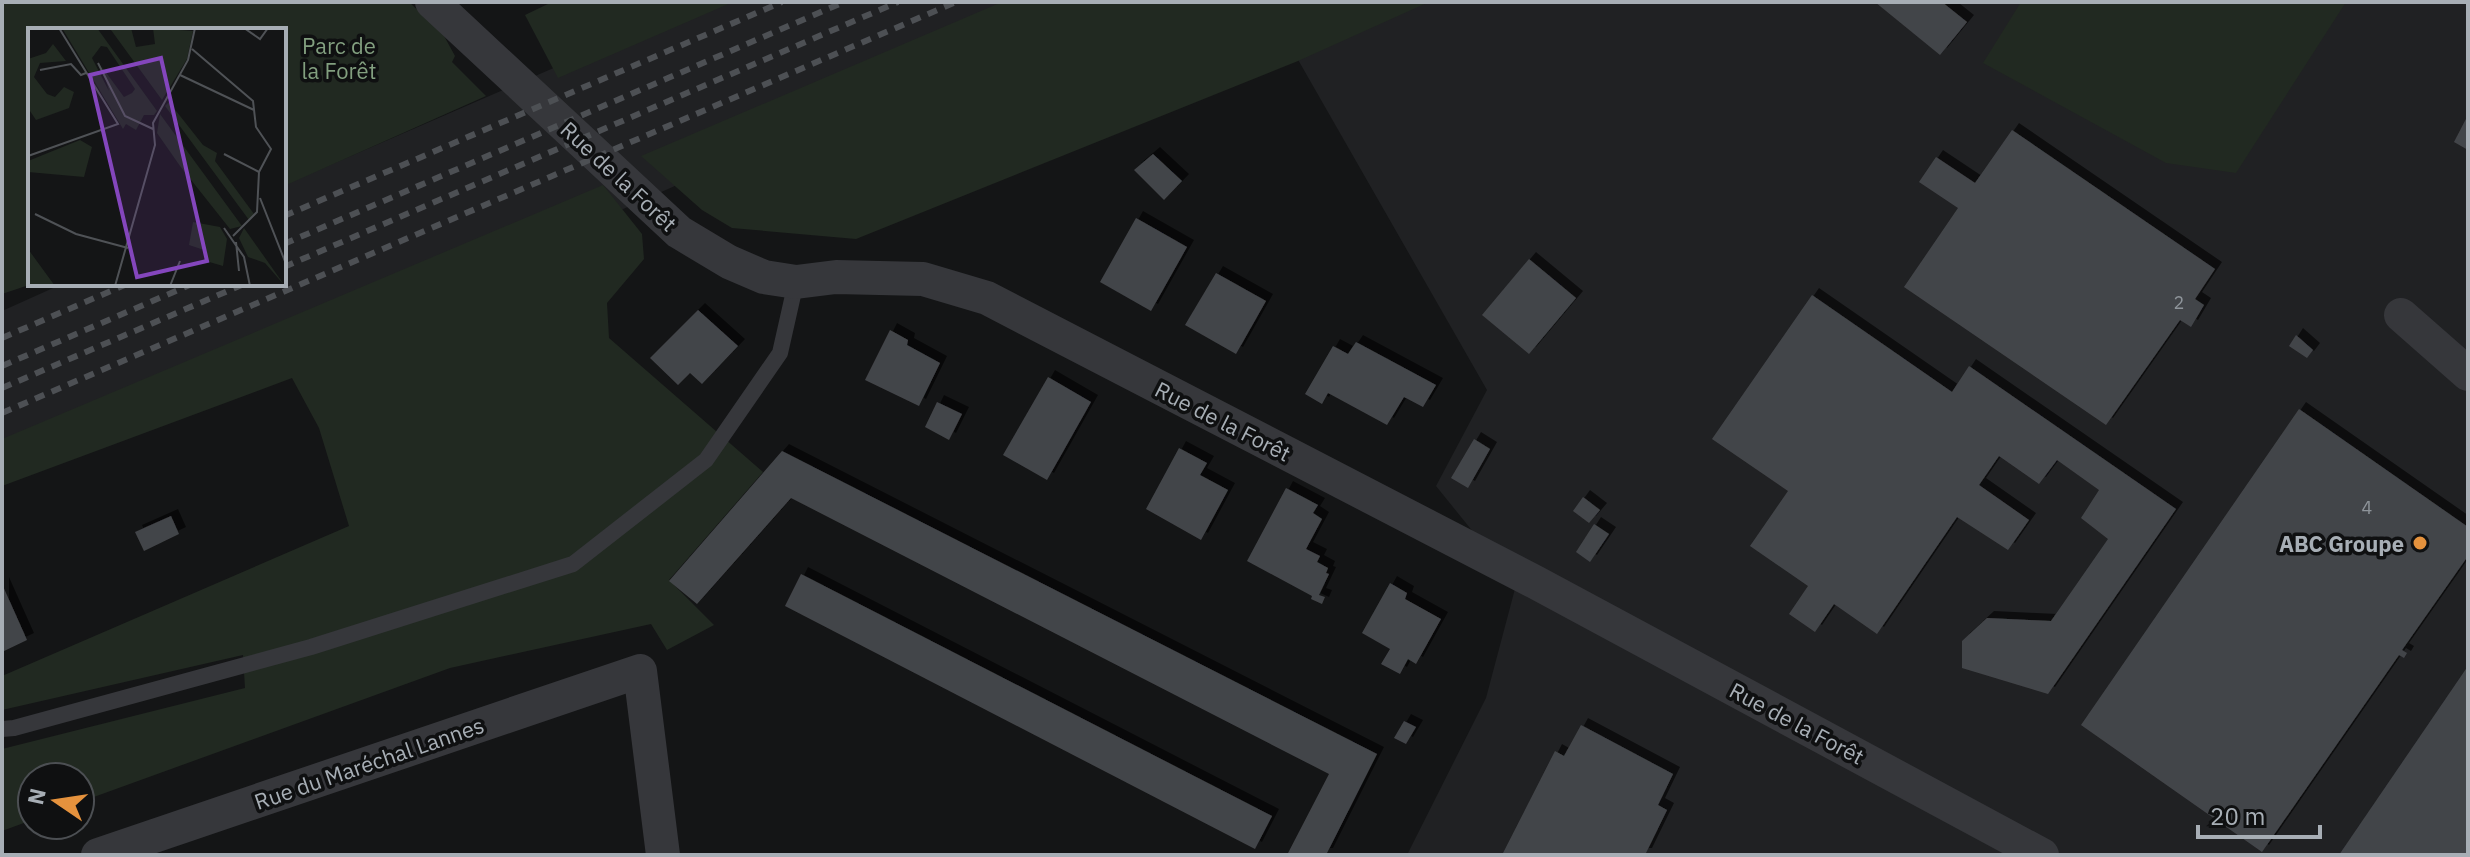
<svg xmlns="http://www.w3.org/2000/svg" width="2470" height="857" viewBox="0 0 2470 857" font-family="'IBM Plex Sans',sans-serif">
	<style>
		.built { fill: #202123 }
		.green { fill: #212921 }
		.building { fill: #434549; filter: url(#shadow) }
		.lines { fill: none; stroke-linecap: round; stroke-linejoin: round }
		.lane { stroke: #36373b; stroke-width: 16 }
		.street { stroke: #36373b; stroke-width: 34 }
		.rail { stroke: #4d5054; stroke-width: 6; stroke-dasharray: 10 8; stroke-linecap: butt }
		.poi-dot { fill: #e5923d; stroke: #0f1011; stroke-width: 3 }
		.labels { text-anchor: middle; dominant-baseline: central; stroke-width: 7; stroke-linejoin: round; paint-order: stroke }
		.number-label { font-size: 18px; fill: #8e949a }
		.park-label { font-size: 22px; fill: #829f7f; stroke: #0f1011 }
		.street-label { font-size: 22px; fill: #a7aeb5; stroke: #0f1011 }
		.poi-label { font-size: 22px; font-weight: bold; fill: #a7aeb5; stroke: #0f1011; text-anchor: end }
		.inset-road { fill: none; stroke: #4f5256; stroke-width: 2 }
		.view { fill: #8446bd; fill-opacity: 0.15; stroke: #8446bd; stroke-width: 4 }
		.inset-edge { fill: none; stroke: #a7aeb5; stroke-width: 4 }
	</style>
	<defs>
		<filter id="shadow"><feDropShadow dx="7" dy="-7" stdDeviation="0" flood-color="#0009"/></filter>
	</defs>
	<rect width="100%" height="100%" fill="#141516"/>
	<g class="built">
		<path d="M706,2H1088L293,356L2,476V311L62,284H284V185Z"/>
		<path d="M1265,2H2468V855H1407L1486,698L1516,585L1436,486L1487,390Z"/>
	</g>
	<g class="green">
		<path d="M2,2H409L443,34L455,56L452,62L486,96L284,186V30H30V284H32L2,294Z"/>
		<path d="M552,2H733L558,78L525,15Z"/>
		<path d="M1002,2H1429L1298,61L856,239L732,228L702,210L641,156Z"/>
		<path d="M2021,2H2346L2236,173L2166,163L1983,63Z"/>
		<path d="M603,185L642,234L644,259L607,303L609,338L763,472L669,580L714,625L667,650L651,624L450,668L80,802V777H32V820L2,831V749L245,688L243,655L2,710V676L349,526L319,428L292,378L2,486V439Z"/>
	</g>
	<g class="building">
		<path d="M1875,2H1942L1967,22L1940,55Z"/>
		<path d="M2468,115V150L2454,142Z"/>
		<path d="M2012,130L2215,269L2195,299L2204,305L2191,327L2180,320L2106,425L1904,287L1958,208L1919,182L1936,157L1975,183Z"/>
		<path d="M1153,154L1182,181L1164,200L1134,170Z"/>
		<path d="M1136,218L1187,247L1151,311L1100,282Z"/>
		<path d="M1529,259L1576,298L1529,354L1482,315Z"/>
		<path d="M1216,273L1266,301L1236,354L1185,325Z"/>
		<path d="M1812,295L1952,392L1969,366L2176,509L2048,694L1962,668V641L1987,618L2051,621L2108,539L2081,518L2099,490L2057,460L2039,484L1999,456L1979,485L2029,520L2008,550L1957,517L1877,634L1834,604L1815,632L1789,614L1808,586L1750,546L1788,491L1712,439Z"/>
		<path d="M698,310L738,346L702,384L690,373L678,385L650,358Z"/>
		<path d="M890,330L908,340L907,345L940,363L919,406L865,380Z"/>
		<path d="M2296,335L2313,350L2307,358L2289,346Z"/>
		<path d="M1356,342L1436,385L1423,407L1404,397L1387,425L1328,393L1322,404L1305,394L1333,346L1348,354Z"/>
		<path d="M1048,377L1091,402L1047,480L1003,455Z"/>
		<path d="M937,402L962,414L949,440L925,427Z"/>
		<path d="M2299,409L2468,527V556L2402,650L2407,653L2404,658L2399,655L2262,852L2081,725Z"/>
		<path d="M1474,439L1490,449L1468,488L1451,478Z"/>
		<path d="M1179,448L1207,463L1200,475L1228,490L1201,540L1146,509Z"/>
		<path d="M782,451L1377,754L1326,855H1287L1329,774L791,498L697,604L669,581Z"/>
		<path d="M1286,488L1318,505L1313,513L1322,519L1306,549L1320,556L1317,562L1328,568L1326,573L1329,574L1319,595L1325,597L1322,604L1311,599L1312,596L1247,561Z"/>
		<path d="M1583,497L1600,510L1589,523L1573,511Z"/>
		<path d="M171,516L179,534L144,551L135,532Z"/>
		<path d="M1594,524L1609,534L1590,562L1576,552Z"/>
		<path d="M801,574L1272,816L1255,849L785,606Z"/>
		<path d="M1390,583L1407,593L1405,599L1441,619L1416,664L1408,659L1400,674L1381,664L1390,649L1362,633Z"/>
		<path d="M2,584L27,640L2,652Z"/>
		<path d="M2468,666V855H2339Z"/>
		<path d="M1404,721L1416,727L1406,744L1394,738Z"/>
		<path d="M1581,725L1673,774L1658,805L1667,810L1645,855H1502L1555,751L1564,756Z"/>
	</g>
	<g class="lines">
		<path class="lane" d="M2,729L14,728L311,647L573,564L706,460L780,353L796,282"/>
		<g class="street">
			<path d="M432,2L679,232L729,262L764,277L796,282L836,277L923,279L987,298L1535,582L2042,855"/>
			<path d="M2401,315L2468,374"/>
			<path d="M98,855L640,671L663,855"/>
		</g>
		<g class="rail">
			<path d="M284,216L782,2"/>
			<path d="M284,244L844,2"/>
			<path d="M284,267L898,2"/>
			<path d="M2,338L127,284"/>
			<path d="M2,366L192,284"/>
			<path d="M2,388L244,284"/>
			<path d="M2,413L956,2"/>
		</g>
	</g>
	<circle class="poi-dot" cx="2420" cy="543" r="8"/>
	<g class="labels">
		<g class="number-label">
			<text x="2179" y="302">2</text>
			<text x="2367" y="507">4</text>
		</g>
		<g class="park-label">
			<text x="339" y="45">Parc de<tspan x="339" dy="25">la Forêt</tspan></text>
		</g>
		<g class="street-label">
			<text transform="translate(619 176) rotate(43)">Rue de la Forêt</text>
			<text transform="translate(1223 421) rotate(27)">Rue de la Forêt</text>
			<text transform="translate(1797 723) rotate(28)">Rue de la Forêt</text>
			<text transform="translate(369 763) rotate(-19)">Rue du Maréchal Lannes</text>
		</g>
		<g class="poi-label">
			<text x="2404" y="543">ABC Groupe</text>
		</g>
	</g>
	<g transform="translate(28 28)">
		<rect width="258" height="258" fill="#141516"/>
		<path d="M34,0H69L129,83L126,87H116L108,102L98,96L95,101ZM73,18L79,19L107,61L104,65L96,69L74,39L81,63L64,30ZM103,0L108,19L127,16L125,0L165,3L159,31L134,72L83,2ZM25,16L38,33L12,35L6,49L19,66L27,69L36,59L46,64L41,80L8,92L0,80V31L18,25ZM141,74L175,117L189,125L187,133L226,186L221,192L137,78ZM132,86L214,198L202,201L152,138L129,105ZM52,112L64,119L56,149L0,144V133ZM165,194L192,199L199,211L195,238L178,233L179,223L161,217ZM216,200L257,258L237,235L220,229L211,210ZM0,221L27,258H0Z" fill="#212921" fill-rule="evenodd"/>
		<path class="inset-road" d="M216,0L232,11L240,0M164,21L225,73L228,99L243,121L231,144L229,184L205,208M70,35L97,88L125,101M12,42L43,36L53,47L58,45M152,47L226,82M196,126L231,144M0,128L90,96L31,0M232,170L258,236M7,186L48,206L100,220M196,200L216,229L222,258M208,214L211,243M87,258L127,117L125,95L160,32L167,0M142,258L152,233"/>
		<path class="view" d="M133,30L179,233L109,249L62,47Z"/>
		<rect width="258" height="258" class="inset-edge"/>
	</g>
	<rect width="2470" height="857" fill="none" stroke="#a7aeb5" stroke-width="8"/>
	<g transform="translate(56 801) rotate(283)"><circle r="38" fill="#0f1011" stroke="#4c4f53" stroke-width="2"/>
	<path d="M0-6L14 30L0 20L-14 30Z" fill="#e5923d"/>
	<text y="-12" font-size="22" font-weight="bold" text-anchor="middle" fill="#a7aeb5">N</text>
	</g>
	<path d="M2198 825v12h122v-12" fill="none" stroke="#a7aeb5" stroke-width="4"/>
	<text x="2210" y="825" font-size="24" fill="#a7aeb5" stroke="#0f1011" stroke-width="6" paint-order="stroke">20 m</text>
</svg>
